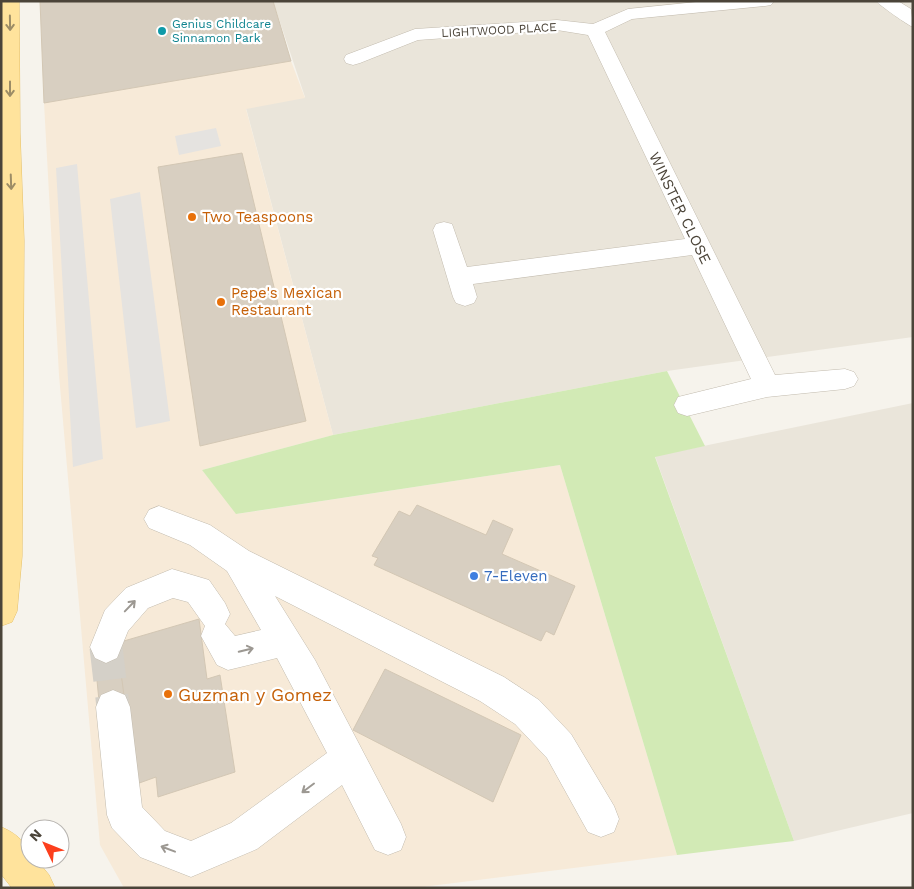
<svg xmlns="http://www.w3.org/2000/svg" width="914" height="889" viewBox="0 0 914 889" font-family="'Work Sans',sans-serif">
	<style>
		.residential { fill: #eae5da }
		.commercial { fill: #f7ead8 }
		.green { fill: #d2eab5 }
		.parking { fill: #e5e3e0 }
		.building { fill: #d8cfc1; stroke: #d3c7b4 }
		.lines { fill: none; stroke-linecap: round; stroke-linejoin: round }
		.minor-tunnel { stroke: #d4d0c8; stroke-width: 33; stroke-dasharray: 33 16; stroke-linecap: butt }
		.minor-casing { stroke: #c2bbae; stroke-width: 1 }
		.major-casing { stroke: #e6c16a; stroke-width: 1 }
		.minor { fill: #fff; fill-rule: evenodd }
		.major { fill: #ffe39c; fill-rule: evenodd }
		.oneway { stroke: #9c8c66 }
		.oneway2 { stroke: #9c9892 }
		.culture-dot { fill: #0f9aa8; stroke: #fff; stroke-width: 2 }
		.food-dot { fill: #e8710a; stroke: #fff; stroke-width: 2 }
		.shop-dot { fill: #3f7fe0; stroke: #fff; stroke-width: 2 }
		.labels { text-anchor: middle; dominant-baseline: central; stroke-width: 4.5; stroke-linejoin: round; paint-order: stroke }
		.far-culture-label { font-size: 12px; fill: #0d838f; stroke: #fff; text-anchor: start }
		.far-street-label { font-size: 12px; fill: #4b4439; stroke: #fff }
		.street-label { font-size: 15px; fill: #4b4439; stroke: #fff }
		.food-label { font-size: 15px; fill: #c56008; stroke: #fff; text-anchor: start }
		.shop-label { font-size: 15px; fill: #366cbe; stroke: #fff; text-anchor: start }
		.near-food-label { font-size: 18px; fill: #c56008; stroke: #fff; text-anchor: start }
	</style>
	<rect width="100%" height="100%" fill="#f6f3ec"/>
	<g class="residential">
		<path d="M273,1H913V337L667,371L333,435L246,108L305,97Z"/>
		<path d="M913,403V813L794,841L655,456Z"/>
	</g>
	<path class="commercial" d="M291,61L305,98L246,109L333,435L202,470L237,514L560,465L677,855L414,888H124L100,845L59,375L44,103Z"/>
	<path class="green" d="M667,371L705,446L655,457L794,841L677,855L560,465L236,514L202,470L333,435Z"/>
	<g class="parking">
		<path d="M216,128L221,146L179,155L175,136Z"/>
		<path d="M77,164L103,459L73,467L56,168Z"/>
		<path d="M140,192L170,421L136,428L110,199Z"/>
	</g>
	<g class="building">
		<path d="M40,1H273L291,61L44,103Z"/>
		<path d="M242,153L306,421L200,446L158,167Z"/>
		<path d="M417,505L486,535L493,520L513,529L502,554L575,586L554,635L546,631L541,641L374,565L378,558L372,556L399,511L410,516Z"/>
		<path d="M199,619L207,679L220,675L235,772L158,797L156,777L131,786L117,643Z"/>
		<path d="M117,643L125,703L100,711L94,650Z"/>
		<path d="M385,669L521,735L493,802L353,730Z"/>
	</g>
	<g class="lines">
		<path class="minor-tunnel" d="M106,647L113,707"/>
		<defs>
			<g id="minor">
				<path d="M706,1H774L771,5L765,6L632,19L605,32L775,375L845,369L854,372L858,379L854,386L845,389L767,397L687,416L678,413L674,405L678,397L751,379L692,255L473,284L477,297L474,303L465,306L456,303L453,297L433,230L436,224L444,222L452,224L467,267L685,239L588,35L557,30L418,40L360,63L353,65L346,63L344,59L346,55L415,29L557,20L593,24L628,9Z"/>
				<path d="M876,1H898L911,9L913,27C909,26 879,5 876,1Z"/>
				<path d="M159,506L210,525L249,551L504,677L539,700L571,734L614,806L619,819L614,832L601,837L588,832L547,758L515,724L480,701L275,596L315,660L401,824L406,837L401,850L388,855L375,850L342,785L257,849L191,877L140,857L112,828L107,815L96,707L101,695L113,690L125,695L130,707L142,807L165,831L191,841L231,823L327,753L277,658L228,670L217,665L201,636L205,626L188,602L173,598L148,608L128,631L117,658L106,663L95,658L90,647L105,610L126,588L172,569L209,580L225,603L230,614L225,624L235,636L261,630L227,571L190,545L149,528L144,519L149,510Z"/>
			</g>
			<g id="major">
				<path d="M1,1H19L20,133L24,241L22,556L17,611L12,622L1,626Z"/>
				<path d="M1,827C14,832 30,844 30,859H36L49,875L55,888H12L1,874Z"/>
			</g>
		</defs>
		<use href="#minor" class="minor-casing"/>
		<use href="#major" class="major-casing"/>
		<use href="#minor" class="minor"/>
		<use href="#major" class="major"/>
	</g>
	<defs><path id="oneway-shaft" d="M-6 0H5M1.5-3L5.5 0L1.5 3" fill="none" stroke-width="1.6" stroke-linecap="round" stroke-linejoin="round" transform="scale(1.25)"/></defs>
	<g class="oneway">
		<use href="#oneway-shaft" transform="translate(10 23) rotate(89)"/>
		<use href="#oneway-shaft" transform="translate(10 89) rotate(90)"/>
		<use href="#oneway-shaft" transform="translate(11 182) rotate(88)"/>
	</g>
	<g class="oneway2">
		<use href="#oneway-shaft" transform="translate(130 606) rotate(-46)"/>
		<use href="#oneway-shaft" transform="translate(246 650) rotate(-14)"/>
		<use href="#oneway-shaft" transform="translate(308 788) rotate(143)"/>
		<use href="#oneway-shaft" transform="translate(168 849) rotate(-159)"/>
	</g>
	<circle class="culture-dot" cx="162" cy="31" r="5"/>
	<g class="food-dot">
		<circle cx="192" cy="217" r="5"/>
		<circle cx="221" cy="302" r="5"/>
		<circle cx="168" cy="694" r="5"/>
	</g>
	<circle class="shop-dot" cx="474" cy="576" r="5"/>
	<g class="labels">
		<g class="far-culture-label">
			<text x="172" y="24">Genius Childcare<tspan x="172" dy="14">Sinnamon Park</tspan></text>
		</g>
		<g class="far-street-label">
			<text transform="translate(499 30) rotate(-3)">LIGHTWOOD PLACE</text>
		</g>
		<g class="street-label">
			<text transform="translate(680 208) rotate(64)">WINSTER CLOSE</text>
		</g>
		<g class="food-label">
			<text x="202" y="217">Two Teaspoons</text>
			<text x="231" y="293">Pepe's Mexican<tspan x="231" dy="17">Restaurant</tspan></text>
		</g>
		<g class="shop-label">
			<text x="484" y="576">7-Eleven</text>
		</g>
		<g class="near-food-label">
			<text x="178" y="694">Guzman y Gomez</text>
		</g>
	</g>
	<rect width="914" height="889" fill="none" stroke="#4b4439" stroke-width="5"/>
	<g transform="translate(45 844) rotate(313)"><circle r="24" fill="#ffffff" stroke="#b7b4b0"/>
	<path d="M0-4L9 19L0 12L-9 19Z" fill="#fc3f1d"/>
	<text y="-8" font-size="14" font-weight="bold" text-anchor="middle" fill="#4b4439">N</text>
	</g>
</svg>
